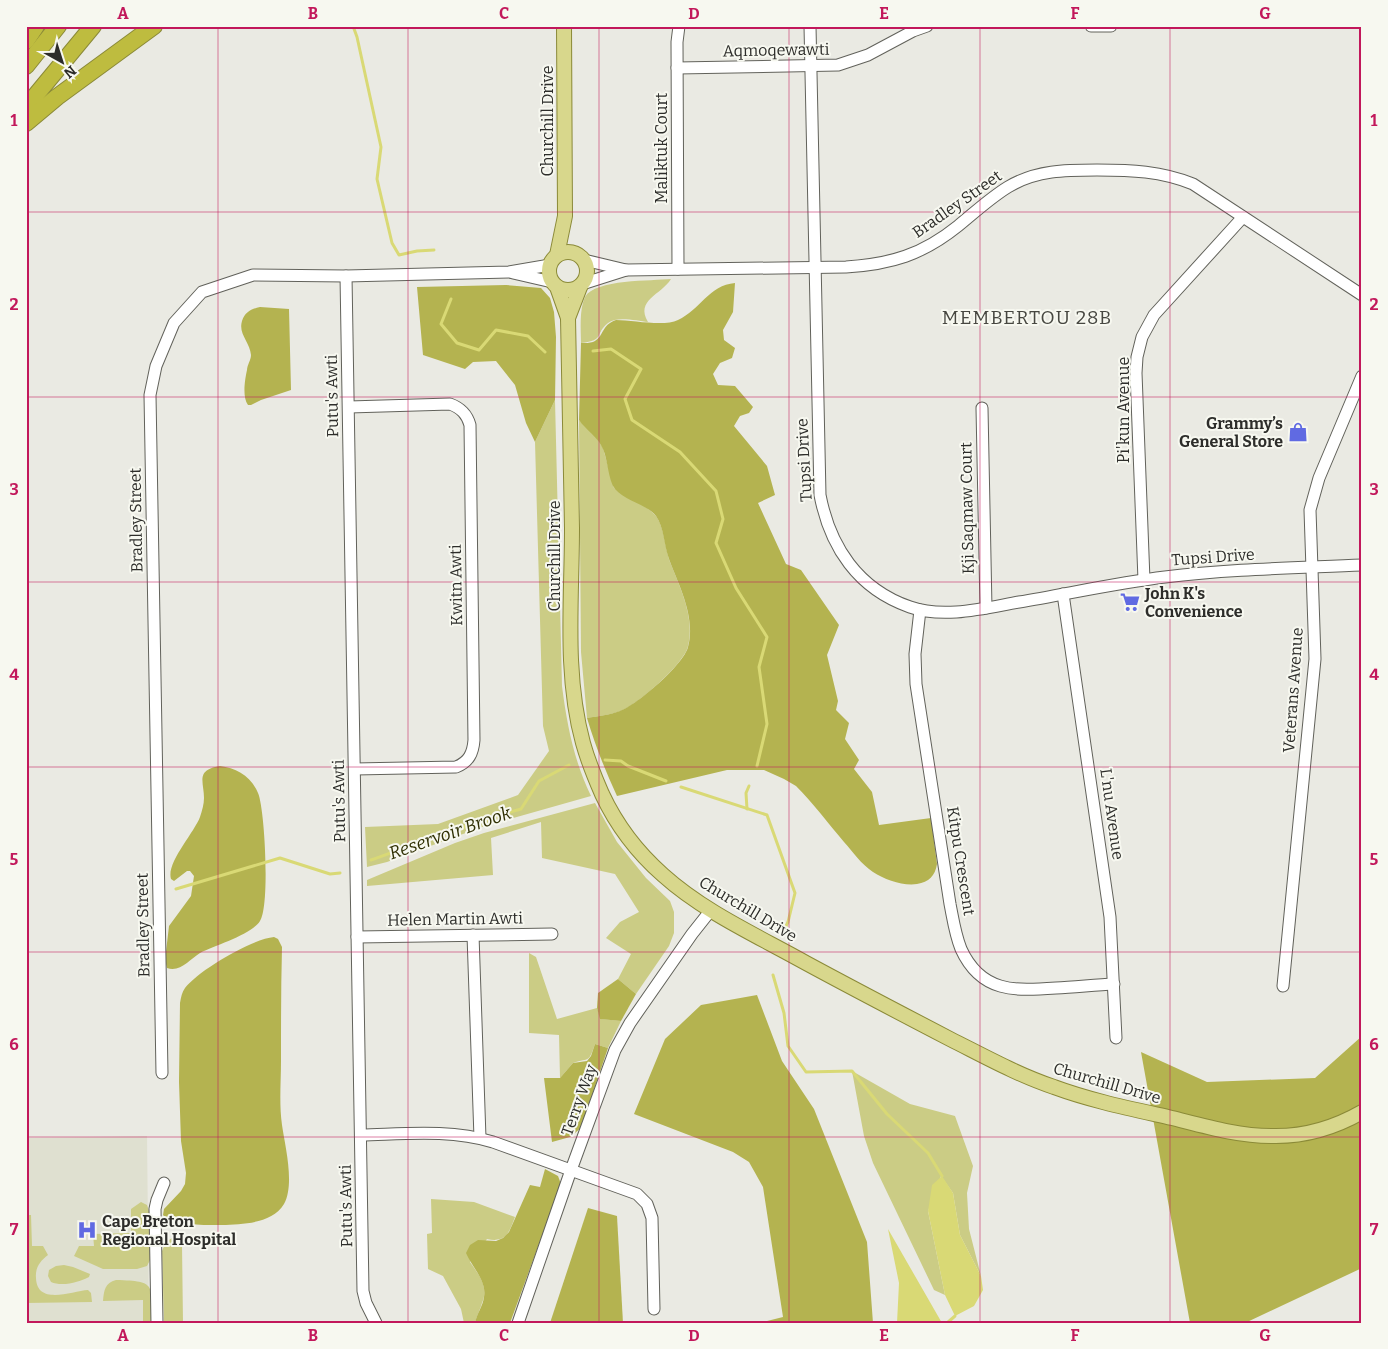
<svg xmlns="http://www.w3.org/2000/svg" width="1388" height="1349" viewBox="0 0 1388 1349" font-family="Bitter,serif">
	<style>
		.built { fill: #dfe0d0 }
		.green { fill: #cbcc85 }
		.forest { fill: #b4b350 }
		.water { fill: #d9d975 }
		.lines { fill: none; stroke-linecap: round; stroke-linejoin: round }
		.stream { stroke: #d9d975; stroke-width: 3 }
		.minor-casing { stroke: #62625b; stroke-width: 13 }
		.major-casing { stroke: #8b8a38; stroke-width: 16 }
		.highway-casing { stroke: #8b8a38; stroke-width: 18 }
		.minor { stroke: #fff; stroke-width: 11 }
		.major { stroke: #d8d78c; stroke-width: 14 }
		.highway { stroke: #bebc3f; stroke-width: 16 }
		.grid { fill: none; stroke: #c2185b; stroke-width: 1; stroke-opacity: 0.55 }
		.labels { text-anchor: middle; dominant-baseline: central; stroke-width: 4; stroke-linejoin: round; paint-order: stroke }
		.street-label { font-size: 16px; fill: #2d2d2a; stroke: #f7f8f0 }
		.poi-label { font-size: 16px; font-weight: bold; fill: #2d2d2a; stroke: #f7f8f0; text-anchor: start }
		.water-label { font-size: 18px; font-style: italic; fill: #303004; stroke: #f7f8f0 }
		.quarter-label { font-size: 19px; letter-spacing: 1px; fill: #474741; stroke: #f7f8f0 }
		.neatline { fill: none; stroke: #c2185b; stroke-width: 2 }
		.grid-label { font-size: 16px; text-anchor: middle; font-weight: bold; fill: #c2185b }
	</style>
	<rect width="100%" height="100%" fill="#eaeae3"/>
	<path class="built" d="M147,1136L149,1323H26V1138Z"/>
	<g class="green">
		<path d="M671,279C661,295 635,300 648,322C637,321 617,316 608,323C594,334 606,340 581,343C581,330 579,310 585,297C595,279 652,281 671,279Z"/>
		<path d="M555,400L562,686C567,725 574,761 591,796L482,827L387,862L367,867L365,827L438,824L518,795L549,751L543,726L535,442Z"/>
		<path d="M579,420L596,437L603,448L614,488C624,494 648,507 655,515C664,525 665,548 670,562C680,588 695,617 688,646C685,663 637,705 621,711C610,715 598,716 587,718L581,652Z"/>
		<path d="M595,803L617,842L646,878L670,901L674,912V933L669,946L636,994L618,979L631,954L606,938L620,922L639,912L615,874L542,858L541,822L491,838L493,875L367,886V880L455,843L484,833Z"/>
		<path d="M529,953L536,957L557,1019L597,1008L601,1019L621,1021L608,1048L595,1044C588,1064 590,1057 573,1063L560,1078L559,1035L529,1033Z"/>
		<path d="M852,1071L910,1104L955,1116L973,1166L967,1193L969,1229L981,1276L960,1235L953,1193L941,1176L928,1211L945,1295L934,1290L873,1163L864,1136Z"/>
		<path d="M431,1199L474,1202L515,1217C509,1233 506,1243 487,1239L470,1262C479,1275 489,1287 482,1303C480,1310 477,1315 475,1323H464L461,1309L443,1276L428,1269L427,1234L432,1233Z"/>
		<path d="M141,1202L147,1205L149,1211L150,1260L147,1266L137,1269H103L74,1256L79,1246H94L93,1234L131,1233V1209Z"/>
		<path d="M26,1215H31L32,1246H43L48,1255C40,1261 35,1268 36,1278C37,1306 72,1291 88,1290L91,1293L92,1302L26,1303Z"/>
		<path d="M218,1237L227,1239L232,1243L182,1244L183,1323H164L162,1251L166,1242L172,1238Z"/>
		<path d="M64,1265L73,1267L90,1274L89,1277C80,1282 62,1287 51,1282L48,1276L49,1270L56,1266Z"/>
		<path d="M116,1280C158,1281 151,1285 152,1323H143V1300L103,1301C104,1290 105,1283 116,1280Z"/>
	</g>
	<g class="forest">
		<path d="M735,283L733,312L723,330L724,340L735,348L732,358L720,363L713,374L718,385L735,386L753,407L749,413L740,416L734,426L767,466L775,495L758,503L786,564L801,570L839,625L827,655L838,701L836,710L849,723L845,739L859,760L854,769L872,792L879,825L931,818L937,864C935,876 929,882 917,884C903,886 885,880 873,872C861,864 853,852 844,842C828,823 813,803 796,786L784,779L764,770H727L617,796C605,770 595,745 587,718C598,716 610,715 620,711C637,705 684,664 688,647C696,617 679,586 669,559C664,545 664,527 656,516C648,505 625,501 615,489C608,480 608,460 603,449C598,437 586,430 579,420L581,343C585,343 590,343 593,342C604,337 601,325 616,320C633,320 664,327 678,320C700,310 709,285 735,283Z"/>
		<path d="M506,285L541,288L550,298L554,312L556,337L555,400L535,442L526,423L515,385L496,361L473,362L465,369L423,355L417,287Z"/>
		<path d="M260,307L289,309L291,390L261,400L251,405H248C242,397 245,379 247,370C247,365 251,360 251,355C250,342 238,334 242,321C245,312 251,309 260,307Z"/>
		<path d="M220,766C236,768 251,776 258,793C265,809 270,907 260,921C251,935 216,945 200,953C190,959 180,973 167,968L165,960L169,926L191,896L194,876L190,871H187L174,881L171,879C166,863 194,833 200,817C202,811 204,804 204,798C204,782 195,770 220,766Z"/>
		<path d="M274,937L278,939L282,947C281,985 281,1023 281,1061C281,1082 279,1104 282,1125C285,1146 295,1184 284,1204C272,1224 242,1224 222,1225C207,1225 173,1226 163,1215L164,1209L181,1191L185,1184L186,1173L181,1141L179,1082L180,1003C181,997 182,992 185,988C199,970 252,939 274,937Z"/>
		<path d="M618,979L636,994L621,1021L600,1019L597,1008L598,993Z"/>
		<path d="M757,995L782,1061L814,1109L867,1242L873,1323H759L783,1317L763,1187L749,1162L733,1152L634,1114L665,1039L701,1005Z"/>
		<path d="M1362,1036V1268L1245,1323H1190L1141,1052L1207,1082L1315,1078Z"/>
		<path d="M595,1044L608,1048L581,1128L570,1137L552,1142L544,1078H560L573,1063L587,1061L591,1056Z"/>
		<path d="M545,1169L558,1176L561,1184L510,1323H475C477,1313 483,1306 484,1297C487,1281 472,1267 466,1253L470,1245L478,1240L496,1241L503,1238L509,1232L530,1185L540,1187Z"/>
		<path d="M588,1208L617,1216L623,1323H550Z"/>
	</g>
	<g class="water">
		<path d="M942,1176L953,1193L960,1235L981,1276L983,1290L974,1306L955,1316L945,1295L928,1211L932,1185Z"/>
		<path d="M888,1229L942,1323H897L899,1283Z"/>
	</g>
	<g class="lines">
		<g class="stream">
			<path d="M353,26L357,37L381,147L377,179L392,243L399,255L417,251L434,250"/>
			<path d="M451,299L441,324L457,343L479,350L496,330L528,336L545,352"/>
			<path d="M593,351L611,349L641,369L625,399L632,420L680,452L716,491L723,519L716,543L736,588L767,637L759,667L767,724L757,766"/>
			<path d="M605,760L621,761L628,766L666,781"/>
			<path d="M681,787L767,815L795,893L788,922L785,928"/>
			<path d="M747,809L746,793L749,786"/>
			<path d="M371,860C421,842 470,823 521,809L539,781L569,765"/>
			<path d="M176,889L280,858L330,874L340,873"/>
			<path d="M773,975L784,1013L788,1046L806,1072L852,1071L887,1114L928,1153L942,1176"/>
			<path d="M947,1323L955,1316"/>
		</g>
		<defs>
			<g id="minor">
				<path d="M810,26L820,495C830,547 858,589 910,607C944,619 985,608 1019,602C1067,594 1116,583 1165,577C1230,569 1296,568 1362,565"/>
				<path d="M1091,26H1111"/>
				<path d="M677,68L838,65L868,55L913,31L927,26"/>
				<path d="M584,260L626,270L846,267C891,264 922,255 958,226C974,213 990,198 1008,187C1036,170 1066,170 1097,170C1131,170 1161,171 1193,184L1362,295"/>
				<path d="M678,269L677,42L679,26"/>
				<path d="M513,273L552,282"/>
				<path d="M346,276L363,1291L366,1303L376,1323"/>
				<path d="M582,284L626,270"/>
				<path d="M349,407L450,404C461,408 467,414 470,425L474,740C473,753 469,762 456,767L355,769"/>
				<path d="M982,408L986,608"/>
				<path d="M1144,580L1136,373L1137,357L1142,337L1154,315L1243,217"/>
				<path d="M1063,594L1110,917L1116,1038"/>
				<path d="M920,610L915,654L916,684L950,904C953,919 955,934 961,949C981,993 1015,991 1056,988C1075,987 1095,985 1114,984"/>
				<path d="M473,935L480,1138"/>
				<path d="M357,937L552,934"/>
				<path d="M1283,986L1315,659L1310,510L1319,478L1362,376"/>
				<path d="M162,1073L150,395L156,366L174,323L202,292L253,275L346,276L509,272L550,265"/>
				<path d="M361,1135C405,1134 450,1129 493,1142L637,1194L647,1204L652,1218L654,1309"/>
				<path d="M157,1323L155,1209L157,1200L164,1183"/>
				<path d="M518,1323L571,1170L615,1050L630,1023L692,934L711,910"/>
			</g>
			<g id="major">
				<circle cx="568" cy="271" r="19"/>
				<path d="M557,255L565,216L564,26"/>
				<path d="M557,287L568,318C569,388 571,458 572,528C572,599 564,674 583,743C588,761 595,778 602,794C616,824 638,853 663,875C704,912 758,936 806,963C854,989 902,1014 950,1039C984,1056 1018,1075 1054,1087C1092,1101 1132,1109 1172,1118C1204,1126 1238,1136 1271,1136C1304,1137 1334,1128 1362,1112"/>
				<path d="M568,318L580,287"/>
			</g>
			<g id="highway">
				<path d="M26,41L36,26"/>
				<path d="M26,66L58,26"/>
				<path d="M26,107L93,26"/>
				<path d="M26,123L57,97L154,26"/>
			</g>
		</defs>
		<use href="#minor" class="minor-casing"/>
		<use href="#major" class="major-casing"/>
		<use href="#highway" class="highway-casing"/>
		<use href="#minor" class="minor"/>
		<use href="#major" class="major"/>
		<use href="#highway" class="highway"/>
	</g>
	<path class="grid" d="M218,26V1323M408,26V1323M599,26V1323M789,26V1323M980,26V1323M1170,26V1323M26,212H1362M26,397H1362M26,582H1362M26,767H1362M26,952H1362M26,1137H1362"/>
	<defs>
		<symbol id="shop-bare" viewBox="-9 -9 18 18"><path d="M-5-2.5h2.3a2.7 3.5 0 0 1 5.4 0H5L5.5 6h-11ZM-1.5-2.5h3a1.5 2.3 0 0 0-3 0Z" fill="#606ae2" stroke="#f7f8f0" stroke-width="2.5" paint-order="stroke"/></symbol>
		<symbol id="supermarket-bare" viewBox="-9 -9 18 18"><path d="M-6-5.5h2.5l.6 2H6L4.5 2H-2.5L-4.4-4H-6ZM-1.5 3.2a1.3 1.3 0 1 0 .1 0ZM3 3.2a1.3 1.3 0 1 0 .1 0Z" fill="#606ae2" stroke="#f7f8f0" stroke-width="2.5" paint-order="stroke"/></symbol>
		<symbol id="hospital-bare" viewBox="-9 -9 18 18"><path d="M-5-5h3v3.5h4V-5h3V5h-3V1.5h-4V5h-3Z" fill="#606ae2" stroke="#f7f8f0" stroke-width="2.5" paint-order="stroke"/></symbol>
	</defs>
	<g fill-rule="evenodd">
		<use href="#shop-bare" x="1284" y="418" width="28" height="28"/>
		<use href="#supermarket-bare" x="1116" y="588" width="28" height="28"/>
		<use href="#hospital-bare" x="73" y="1216" width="28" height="28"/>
	</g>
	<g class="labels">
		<g class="street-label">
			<text transform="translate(776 50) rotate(-1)">Aqmoqewawti</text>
			<text transform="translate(547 121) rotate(-90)">Churchill Drive</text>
			<text transform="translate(661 148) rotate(-90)">Maliktuk Court</text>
			<text transform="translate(957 204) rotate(-35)">Bradley Street</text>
			<text transform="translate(332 396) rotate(-91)">Putu's Awti</text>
			<text transform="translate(1123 410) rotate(-90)">Pi'kun Avenue</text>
			<text transform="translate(804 460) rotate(-93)">Tupsi Drive</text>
			<text transform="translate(967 508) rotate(-91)">Kji Saqmaw Court</text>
			<text transform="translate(136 520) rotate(-91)">Bradley Street</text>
			<text transform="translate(554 556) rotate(-90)">Churchill Drive</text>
			<text transform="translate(1213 557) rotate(-4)">Tupsi Drive</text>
			<text transform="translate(456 585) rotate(-91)">Kwitn Awti</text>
			<text transform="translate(1293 690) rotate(-86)">Veterans Avenue</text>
			<text transform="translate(339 801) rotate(-91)">Putu's Awti</text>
			<text transform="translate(1112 814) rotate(82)">L'nu Avenue</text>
			<text transform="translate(961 861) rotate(81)">Kitpu Crescent</text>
			<text transform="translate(748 909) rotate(31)">Churchill Drive</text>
			<text transform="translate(455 919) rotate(-1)">Helen Martin Awti</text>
			<text transform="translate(143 925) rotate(-91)">Bradley Street</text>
			<text transform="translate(1107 1083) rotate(16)">Churchill Drive</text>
			<text transform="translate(579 1100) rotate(-70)">Terry Way</text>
			<text transform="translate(346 1206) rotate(-91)">Putu's Awti</text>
		</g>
		<g class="poi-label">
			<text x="1283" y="423" text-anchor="end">Grammy’s<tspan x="1283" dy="18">General Store</tspan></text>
			<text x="1145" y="593">John K's<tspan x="1145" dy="18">Convenience</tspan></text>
			<text x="102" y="1221">Cape Breton<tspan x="102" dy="18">Regional Hospital</tspan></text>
		</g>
		<g class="water-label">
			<text transform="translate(450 833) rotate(-19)">Reservoir Brook</text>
		</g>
		<g class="quarter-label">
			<text x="1027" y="317">MEMBERTOU 28B</text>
		</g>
	</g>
	<rect width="1388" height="1349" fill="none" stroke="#f7f8f0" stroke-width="55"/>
	<g transform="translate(62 62) rotate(141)" stroke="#f7f8f0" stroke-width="4" paint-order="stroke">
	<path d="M0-4L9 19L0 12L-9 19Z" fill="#2d2d2a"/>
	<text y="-8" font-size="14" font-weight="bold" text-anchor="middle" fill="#2d2d2a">N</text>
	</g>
	<rect x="28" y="28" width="1332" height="1294" class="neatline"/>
	<g class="grid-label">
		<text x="123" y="19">A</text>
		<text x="313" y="19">B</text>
		<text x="504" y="19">C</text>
		<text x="694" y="19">D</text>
		<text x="884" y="19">E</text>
		<text x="1075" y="19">F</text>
		<text x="1265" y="19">G</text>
		<text x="14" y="126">1</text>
		<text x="1374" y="126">1</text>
		<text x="14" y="310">2</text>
		<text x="1374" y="310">2</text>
		<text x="14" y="495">3</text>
		<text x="1374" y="495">3</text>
		<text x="14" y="680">4</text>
		<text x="1374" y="680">4</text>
		<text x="14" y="865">5</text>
		<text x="1374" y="865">5</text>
		<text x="14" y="1050">6</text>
		<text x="1374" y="1050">6</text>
		<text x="14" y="1235">7</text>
		<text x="1374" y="1235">7</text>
		<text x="123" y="1341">A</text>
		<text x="313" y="1341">B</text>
		<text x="504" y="1341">C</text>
		<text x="694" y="1341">D</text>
		<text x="884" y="1341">E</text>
		<text x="1075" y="1341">F</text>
		<text x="1265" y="1341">G</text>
	</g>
</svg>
